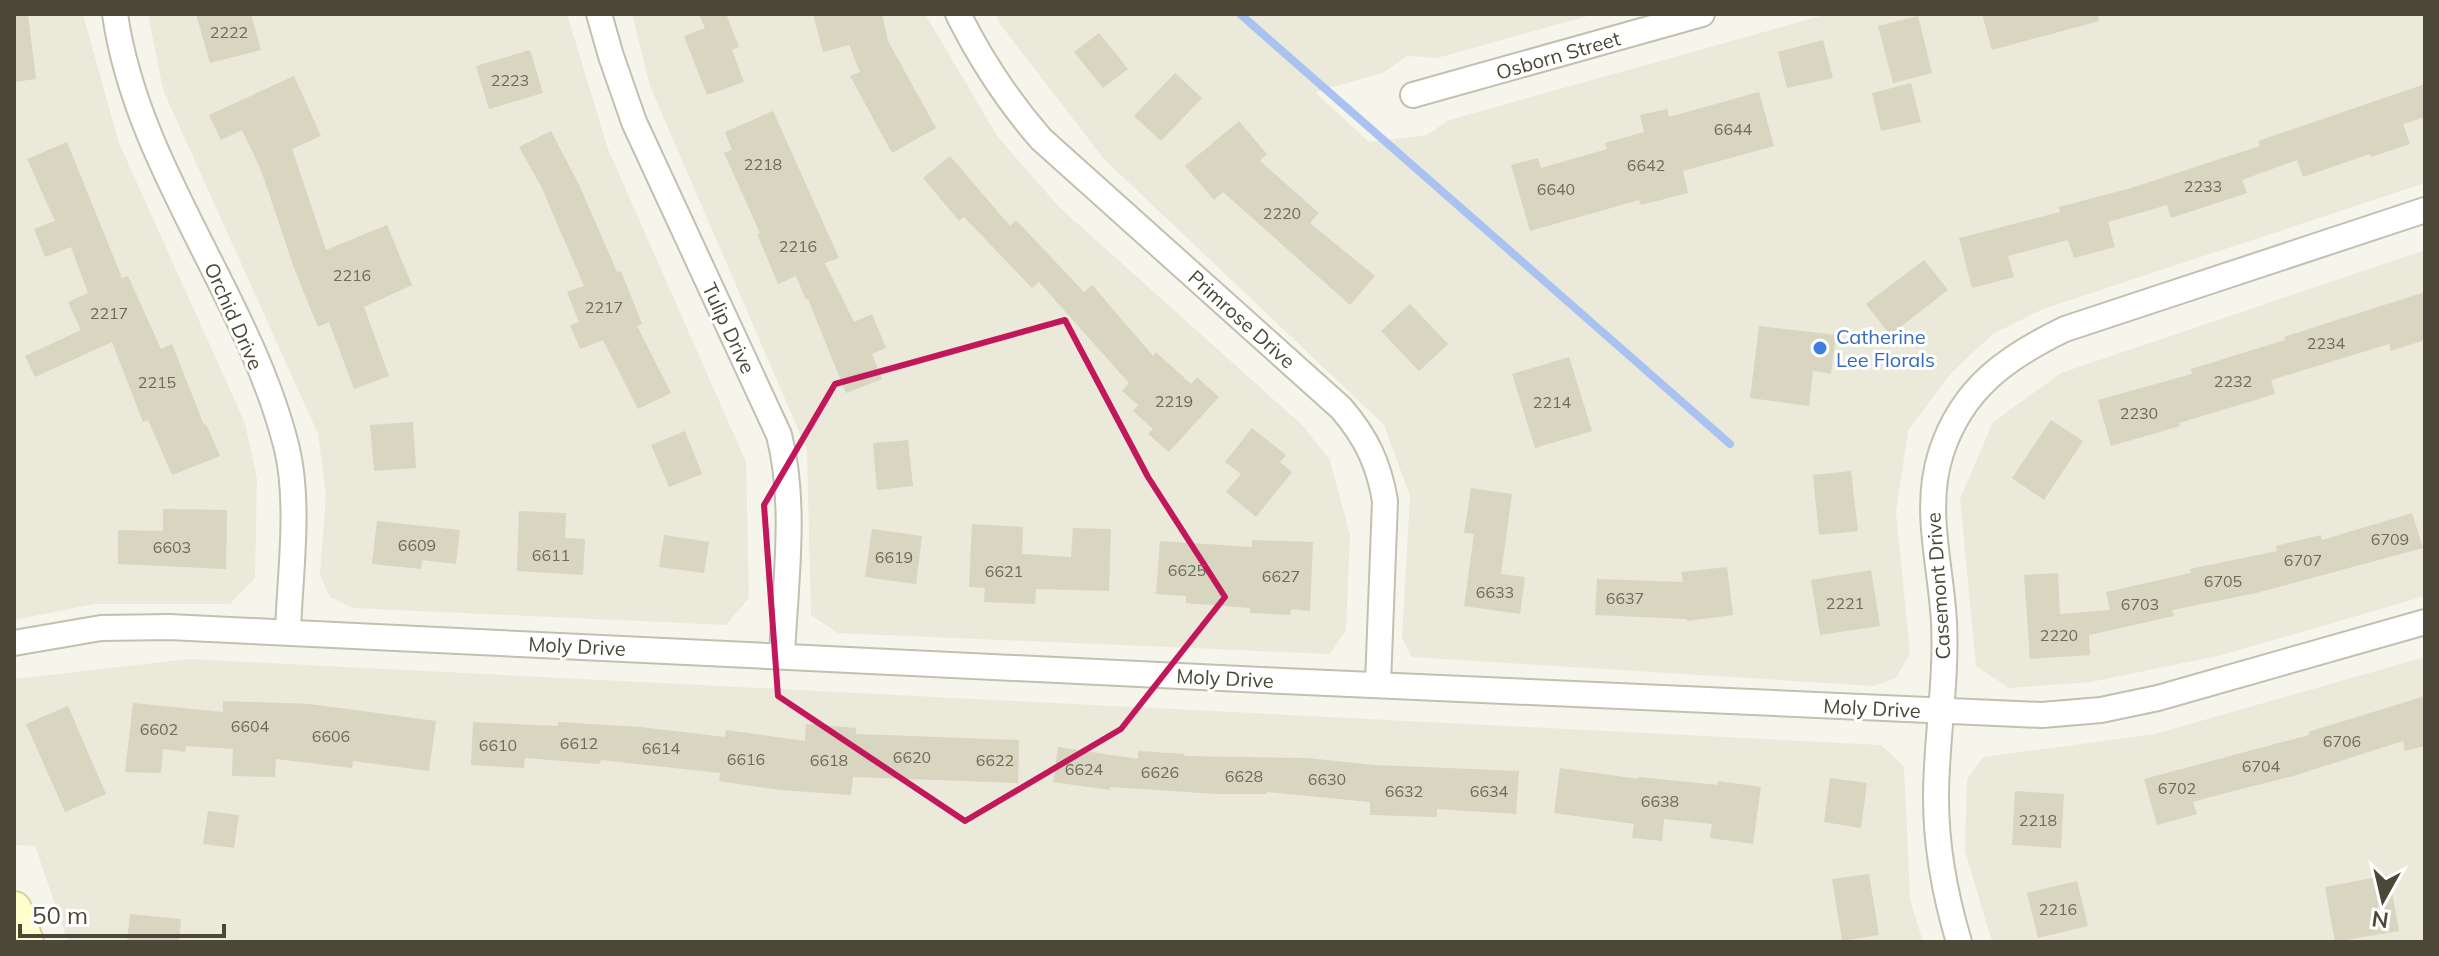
<svg xmlns="http://www.w3.org/2000/svg" width="2439" height="956" viewBox="0 0 2439 956" font-family="Mulish,sans-serif">
	<style>
		.residential { fill: #eae9da }
		.lines { fill: none; stroke-linecap: round; stroke-linejoin: round }
		.stream { stroke: #a9c2f2; stroke-width: 8 }
		.building { fill: #d8d5c1 }
		.street-casing { stroke: #c2c0ae; stroke-width: 28 }
		.secondary-casing { stroke: #d3d299; stroke-width: 38 }
		.street { stroke: #fff; stroke-width: 24 }
		.secondary { stroke: #feffcd; stroke-width: 34 }
		.marked { fill: none; stroke: #c2185b; stroke-width: 6; stroke-linejoin: round }
		.shop-dot { fill: #3f7fe0; stroke: #fff; stroke-width: 3 }
		.labels { text-anchor: middle; dominant-baseline: central; stroke-width: 6; stroke-linejoin: round; paint-order: stroke }
		.number-label { font-size: 16px; fill: #6e6b5b }
		.street-label { font-size: 20px; fill: #4b4839; stroke: #fff }
		.shop-label { font-size: 20px; fill: #366cbe; stroke: #fff; text-anchor: start }
	</style>
	<rect width="100%" height="100%" fill="#f6f5ec"/>
	<g class="residential">
		<path d="M14,14H83L119,143L245,423L257,479L255,578L230,604H94L14,620Z"/>
		<path d="M148,14H567L608,149L746,462L749,598L726,625L353,608L330,597L320,575L326,494L318,434L163,90Z"/>
		<path d="M632,14H925L998,137L1059,207L1302,425L1330,460L1350,535L1346,630L1330,654L838,633L811,615L807,450L650,86Z"/>
		<path d="M996,14H1595L1437,58L1407,56L1383,73L1315,92L1369,142L1427,135L1449,120L1828,14H2425V183L2043,309L1993,334L1951,373L1908,431L1896,513L1910,653L1896,678L1874,686L1412,657L1402,638L1410,496L1384,425L1104,159L1000,24Z"/>
		<path d="M2425,250V596L2222,655L2091,682L2009,688L1976,666L1960,499L1993,422L2061,373Z"/>
		<path d="M2425,657V942H1992L1965,851L1967,779L1983,757L2155,734Z"/>
		<path d="M189,659L1881,745L1904,766L1910,899L1923,942H68L35,846L14,845V679Z"/>
	</g>
	<g class="lines">
		<path class="stream" d="M1240,14L1730,444"/>
	</g>
	<g class="building">
		<path d="M196,14H251L261,50L210,63Z"/>
		<path d="M699,14H726L739,47L732,50L744,82L707,95L684,36L705,28Z"/>
		<path d="M813,14H882L888,41L936,128L892,153L850,76L860,72L849,45L823,52Z"/>
		<path d="M1982,14H2098L2099,21L1992,50Z"/>
		<path d="M28,15L36,79L14,82V16Z"/>
		<path d="M1918,16L1932,73L1893,83L1878,26Z"/>
		<path d="M1099,33L1128,69L1103,88L1074,52Z"/>
		<path d="M1823,40L1833,78L1787,88L1778,52Z"/>
		<path d="M530,50L543,93L489,109L476,66Z"/>
		<path d="M1175,73L1202,98L1161,141L1134,116Z"/>
		<path d="M294,76L321,136L292,149L326,250L387,225L412,285L364,307L389,376L354,389L329,322L318,327L294,268L261,170L242,130L221,140L209,115Z"/>
		<path d="M1911,83L1921,122L1881,131L1872,93Z"/>
		<path d="M2425,84V117L2403,124L2410,144L2371,157L2370,154L2303,177L2297,160L2242,180L2247,193L2171,218L2167,205L2108,222L2115,247L2074,258L2068,240L2008,256L2014,277L1972,288L1959,238L2060,212L2059,207L2131,188L2260,146L2258,141Z"/>
		<path d="M1759,92L1774,146L1683,171L1688,193L1641,205L1639,200L1530,231L1511,165L1538,158L1541,168L1607,149L1605,143L1644,132L1640,115L1667,109L1669,117Z"/>
		<path d="M773,111L839,258L825,263L854,322L872,314L886,348L872,354L882,379L846,393L808,299L806,300L796,276L778,284L757,234L760,233L724,153L732,150L725,132Z"/>
		<path d="M1239,121L1267,154L1260,161L1319,213L1310,223L1375,276L1350,305L1223,192L1214,200L1185,166Z"/>
		<path d="M551,131L580,187L617,272L621,271L642,324L637,326L671,393L638,409L603,340L580,349L570,325L579,322L567,292L584,286L541,186L519,147Z"/>
		<path d="M67,142L122,278L128,276L161,349L172,344L204,425L206,424L220,456L172,475L148,420L143,422L112,342L35,377L25,356L81,330L68,302L88,293L71,247L45,257L34,229L55,221L27,159Z"/>
		<path d="M950,156L1010,226L1016,220L1084,292L1092,285L1153,356L1156,352L1191,384L1197,377L1219,397L1169,452L1148,434L1153,429L1133,411L1138,405L1122,391L1129,383L1039,282L1032,288L964,217L959,221L923,178Z"/>
		<path d="M1924,260L1948,290L1890,335L1866,304Z"/>
		<path d="M2425,292V340L2391,351L2389,344L2271,380L2275,394L2179,423L2180,426L2111,446L2098,400L2192,374L2191,369L2285,340L2284,337Z"/>
		<path d="M1410,304L1448,344L1419,371L1381,331Z"/>
		<path d="M1759,326L1836,335L1831,374L1813,371L1809,406L1750,398Z"/>
		<path d="M1569,357L1592,431L1535,448L1512,374Z"/>
		<path d="M2051,420L2083,441L2044,500L2012,478Z"/>
		<path d="M413,422L416,468L374,471L370,425Z"/>
		<path d="M1252,428L1286,455L1280,462L1292,472L1256,517L1226,492L1241,474L1225,462Z"/>
		<path d="M685,431L702,474L669,487L651,445Z"/>
		<path d="M908,440L913,486L877,490L873,443Z"/>
		<path d="M1851,471L1858,531L1819,535L1813,475Z"/>
		<path d="M1471,488L1512,494L1501,574L1525,577L1520,614L1464,606L1474,534L1464,533Z"/>
		<path d="M163,509L227,510L226,569L118,564V530L163,531Z"/>
		<path d="M519,511L566,513L565,538L585,539L583,575L517,571Z"/>
		<path d="M2412,513L2423,548L2256,593L2172,610L2174,616L2089,635L2090,655L2030,659L2024,575L2058,573L2060,614L2110,610L2106,592L2191,573L2190,569L2277,551L2276,546L2321,535L2322,540Z"/>
		<path d="M377,521L460,530L456,564L422,560L421,569L372,564Z"/>
		<path d="M972,524L1023,527L1022,554L1071,557L1073,528L1111,529L1109,591L1036,589L1035,604L984,602L985,588L969,587Z"/>
		<path d="M872,529L922,536L916,584L865,577Z"/>
		<path d="M664,535L709,542L704,573L659,567Z"/>
		<path d="M1252,540L1313,542L1310,611L1291,609L1290,615L1250,613V608L1186,603V596L1156,594L1160,541L1252,547Z"/>
		<path d="M1727,567L1733,615L1687,621V619L1595,615L1597,579L1683,582L1681,572Z"/>
		<path d="M1871,570L1880,626L1820,635L1811,580Z"/>
		<path d="M2425,696V746L2405,751L2403,741L2293,776L2210,797L2193,802L2197,814L2157,825L2144,779L2309,735L2308,732Z"/>
		<path d="M223,701L310,704L436,721L429,771L353,761L352,768L276,759L275,777L232,776L233,749L186,746L185,752L163,749L161,773L125,772L133,703L223,712Z"/>
		<path d="M68,706L106,794L65,812L26,724Z"/>
		<path d="M473,722L558,726V722L640,727L725,737L726,730L805,741L806,724L856,728V734L1019,740L1018,783L853,777L851,795L780,790L719,781L720,773L601,760L600,764L525,758L524,768L471,765Z"/>
		<path d="M1058,747L1138,759V751L1185,754L1184,756L1307,758L1374,765L1519,771L1516,814L1437,809V817L1370,815V802L1267,792V794H1217L1110,787V790L1053,782Z"/>
		<path d="M1560,768L1638,779V777L1718,785V781L1761,787L1753,844L1710,838L1712,824L1664,819L1662,841L1632,838L1634,824L1554,813Z"/>
		<path d="M1830,778L1867,783L1861,828L1824,822Z"/>
		<path d="M2015,791L2064,794L2061,848L2012,845Z"/>
		<path d="M208,811L239,815L234,848L203,844Z"/>
		<path d="M1869,874L1879,935L1842,941L1832,879Z"/>
		<path d="M2389,875L2399,931L2335,942L2325,887Z"/>
		<path d="M2077,881L2088,926L2038,938L2027,893Z"/>
		<path d="M130,914L181,919L179,942H127Z"/>
	</g>
	<g class="lines">
		<defs>
			<g id="street">
				<path d="M115,14C137,169 250,298 287,449C300,504 290,574 288,631"/>
				<path d="M599,14L611,56L634,122L779,435C797,504 785,585 782,656"/>
				<path d="M958,14C981,60 1007,100 1041,139L1341,408C1366,437 1379,464 1385,501L1378,684"/>
				<path d="M1413,95L1702,14"/>
				<path d="M14,643L101,628L169,627L1283,681L2042,715L2101,710L2158,698L2425,622"/>
				<path d="M1959,942C1945,895 1936,847 1936,798C1936,740 1947,681 1944,622C1941,565 1923,509 1941,453C1962,388 2007,357 2065,329L2425,210"/>
			</g>
			<path id="secondary" d="M14,909L26,942"/>
		</defs>
		<use href="#street" class="street-casing"/>
		<use href="#secondary" class="secondary-casing"/>
		<use href="#street" class="street"/>
		<use href="#secondary" class="secondary"/>
	</g>
	<path class="marked" d="M1065,320L1148,477L1225,597L1121,729L965,821L778,696L764,505L835,384Z"/>
	<circle class="shop-dot" cx="1820" cy="348" r="8"/>
	<g class="labels">
		<g class="number-label">
			<text x="229" y="32">2222</text>
			<text x="510" y="80">2223</text>
			<text x="1733" y="129">6644</text>
			<text x="763" y="164">2218</text>
			<text x="1646" y="165">6642</text>
			<text x="2203" y="186">2233</text>
			<text x="1556" y="189">6640</text>
			<text x="1282" y="213">2220</text>
			<text x="798" y="246">2216</text>
			<text x="352" y="275">2216</text>
			<text x="604" y="307">2217</text>
			<text x="109" y="313">2217</text>
			<text x="2326" y="343">2234</text>
			<text x="2233" y="381">2232</text>
			<text x="157" y="382">2215</text>
			<text x="1174" y="401">2219</text>
			<text x="1552" y="402">2214</text>
			<text x="2139" y="413">2230</text>
			<text x="2390" y="539">6709</text>
			<text x="417" y="545">6609</text>
			<text x="172" y="547">6603</text>
			<text x="551" y="555">6611</text>
			<text x="894" y="557">6619</text>
			<text x="2303" y="560">6707</text>
			<text x="1187" y="570">6625</text>
			<text x="1004" y="571">6621</text>
			<text x="1281" y="576">6627</text>
			<text x="2223" y="581">6705</text>
			<text x="1495" y="592">6633</text>
			<text x="1625" y="598">6637</text>
			<text x="1845" y="603">2221</text>
			<text x="2140" y="604">6703</text>
			<text x="2059" y="635">2220</text>
			<text x="250" y="726">6604</text>
			<text x="159" y="729">6602</text>
			<text x="331" y="736">6606</text>
			<text x="2342" y="741">6706</text>
			<text x="579" y="743">6612</text>
			<text x="498" y="745">6610</text>
			<text x="661" y="748">6614</text>
			<text x="912" y="757">6620</text>
			<text x="746" y="759">6616</text>
			<text x="829" y="760">6618</text>
			<text x="995" y="760">6622</text>
			<text x="2261" y="766">6704</text>
			<text x="1084" y="769">6624</text>
			<text x="1160" y="772">6626</text>
			<text x="1244" y="776">6628</text>
			<text x="1327" y="779">6630</text>
			<text x="2177" y="788">6702</text>
			<text x="1404" y="791">6632</text>
			<text x="1489" y="791">6634</text>
			<text x="1660" y="801">6638</text>
			<text x="2038" y="820">2218</text>
			<text x="2058" y="909">2216</text>
		</g>
		<g class="street-label">
			<text transform="translate(1558 55) rotate(-16)">Osborn Street</text>
			<text transform="translate(234 316) rotate(66)">Orchid Drive</text>
			<text transform="translate(1242 319) rotate(42)">Primrose Drive</text>
			<text transform="translate(729 328) rotate(65)">Tulip Drive</text>
			<text transform="translate(1938 586) rotate(-94)">Casemont Drive</text>
			<text transform="translate(577 646) rotate(3)">Moly Drive</text>
			<text transform="translate(1225 678) rotate(3)">Moly Drive</text>
			<text transform="translate(1872 708) rotate(3)">Moly Drive</text>
		</g>
		<g class="shop-label">
			<text x="1836" y="336">Catherine<tspan x="1836" dy="23">Lee Florals</tspan></text>
		</g>
	</g>
	<rect width="2439" height="956" fill="none" stroke="#4b4839" stroke-width="32"/>
	<g transform="translate(2383 900) rotate(188)" stroke="#ffffff" stroke-width="6" paint-order="stroke">
	<path d="M0-6L14 30L0 20L-14 30Z" fill="#4b4839"/>
	<text y="-12" font-size="22" font-weight="bold" text-anchor="middle" fill="#4b4839">N</text>
	</g>
	<path d="M20 924v12h204v-12" fill="none" stroke="#4b4839" stroke-width="4"/>
	<text x="32" y="924" font-size="24" fill="#4b4839" stroke="#ffffff" stroke-width="6" paint-order="stroke">50 m</text>
</svg>
